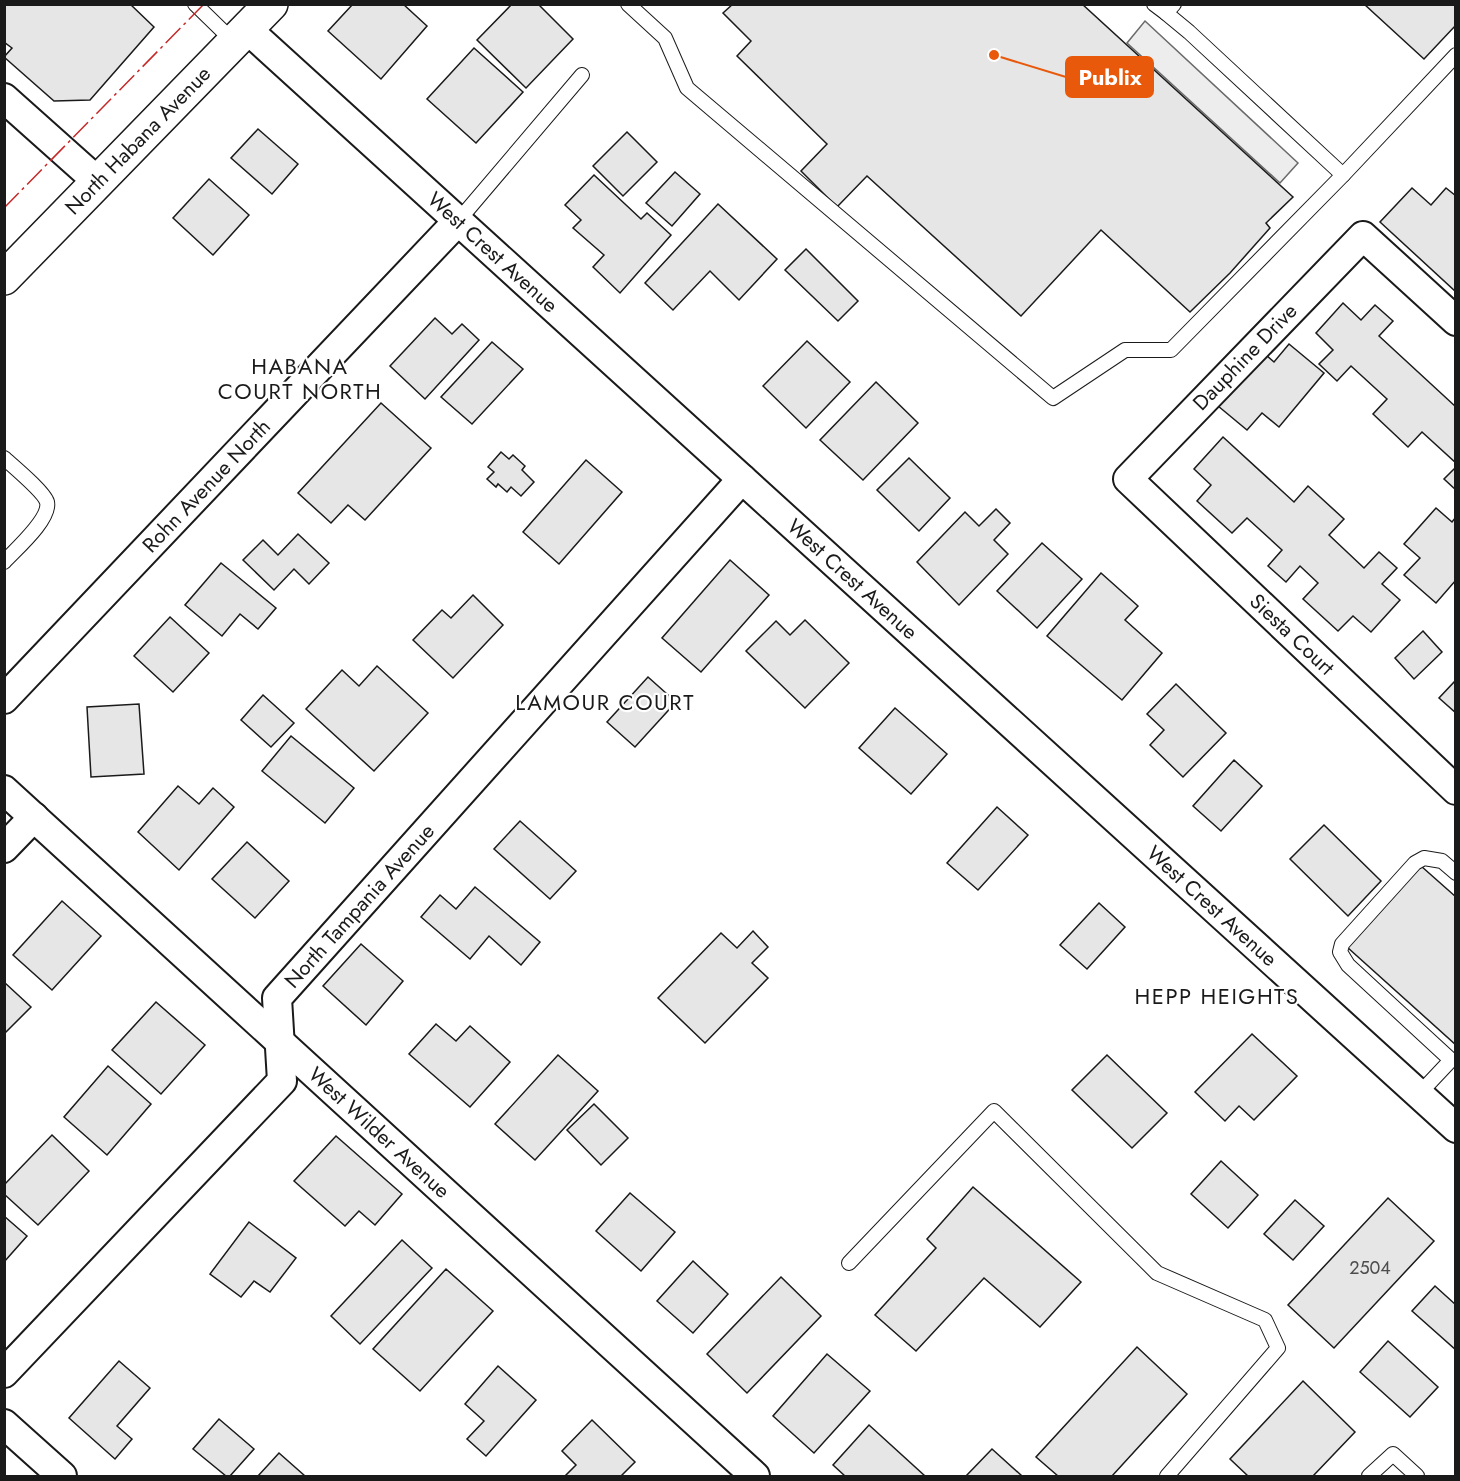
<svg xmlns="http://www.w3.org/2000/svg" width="1460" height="1481" viewBox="0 0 1460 1481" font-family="Jost,sans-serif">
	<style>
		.parking { fill: #ededed; stroke: #6a6a6a; stroke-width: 1.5 }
		.building { fill: #e6e6e6; stroke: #1a1a1a; stroke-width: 1.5 }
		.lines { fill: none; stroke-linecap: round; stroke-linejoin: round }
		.service-casing { stroke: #1a1a1a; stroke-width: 16 }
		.minor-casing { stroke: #1a1a1a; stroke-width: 32 }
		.tertiary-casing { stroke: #1a1a1a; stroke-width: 36 }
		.service { stroke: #fff; stroke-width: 14 }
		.minor { stroke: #fff; stroke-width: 28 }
		.tertiary { stroke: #fff; stroke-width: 33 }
		.power { stroke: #c62828; stroke-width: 1.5; stroke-dasharray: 21 4.5 3 4.5; stroke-linecap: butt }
		.labels { text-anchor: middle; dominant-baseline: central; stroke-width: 4.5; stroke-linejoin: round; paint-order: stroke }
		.number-label { font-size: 18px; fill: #4d4d4d }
		.street-label { font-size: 21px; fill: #1a1a1a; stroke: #fff }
		.neighbourhood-label { font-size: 22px; letter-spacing: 1.5px; fill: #1a1a1a; stroke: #fff }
		.leader { fill: none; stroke: #e8590c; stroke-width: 2 }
		.callout-dot { fill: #e8590c; stroke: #fff; stroke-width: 2 }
		.callout { fill: #e8590c; stroke: #e8590c; stroke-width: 2 }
		.callout-label { font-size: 22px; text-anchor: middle; font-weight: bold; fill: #fff }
	</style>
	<rect width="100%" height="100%" fill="#fff"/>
	<path class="parking" d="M1145,21L1298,163L1280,183L1127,43Z"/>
	<g class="building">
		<path d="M4,4H130L154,27L90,100L54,101L4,57L12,48L4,42Z"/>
		<path d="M353,4H403L427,26L381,79L328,31Z"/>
		<path d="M512,4H538L573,39L526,88L477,40Z"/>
		<path d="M733,4H1082L1293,197L1266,223L1270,228L1230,273L1190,312L1101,230L1021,316L867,176L837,207L801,171L827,144L737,56L751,41L723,13Z"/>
		<path d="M1364,4H1456V25L1424,59Z"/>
		<path d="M474,48L523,92L476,143L427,99Z"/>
		<path d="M258,129L298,164L272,194L231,158Z"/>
		<path d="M627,132L657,162L623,196L593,166Z"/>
		<path d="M675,172L700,194L672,226L646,203Z"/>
		<path d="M594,175L641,219L647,213L671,235L620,293L593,267L604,255L573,228L581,220L565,205Z"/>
		<path d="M209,179L249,215L213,255L173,218Z"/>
		<path d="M1412,188L1431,205L1446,188L1456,196L1455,291L1380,222Z"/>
		<path d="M718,204L777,259L739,300L710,271L673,310L645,283Z"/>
		<path d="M806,249L858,301L838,321L785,270Z"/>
		<path d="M1343,303L1361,320L1375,305L1393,321L1379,336L1456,407V463L1422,432L1408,447L1373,414L1387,399L1351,366L1337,381L1319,364L1333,350L1316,333Z"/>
		<path d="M435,318L452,334L462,324L479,340L425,399L390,366Z"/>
		<path d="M807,341L850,382L806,428L763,386Z"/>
		<path d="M492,342L523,369L472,424L441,397Z"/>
		<path d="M1289,344L1324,373L1279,427L1262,413L1247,430L1212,401L1257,347L1274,362Z"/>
		<path d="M876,382L918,423L863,480L820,440Z"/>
		<path d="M381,403L431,448L365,520L348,505L331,523L298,493Z"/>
		<path d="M1223,437L1294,502L1308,486L1344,519L1329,535L1364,568L1379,552L1397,568L1382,584L1400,600L1371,632L1353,616L1338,631L1303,599L1318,583L1300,566L1286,582L1268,566L1282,550L1247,518L1232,533L1197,501L1211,485L1194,469Z"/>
		<path d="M501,452L509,459L513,455L525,466L522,470L534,482L521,496L511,487L507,492L498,484L496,487L487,479L494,472L488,467Z"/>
		<path d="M909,458L950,498L919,531L877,490Z"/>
		<path d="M586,460L622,492L559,564L523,532Z"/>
		<path d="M1456,467V490L1444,479Z"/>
		<path d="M1436,508L1452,522L1456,517V580L1436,603L1404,575L1420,558L1404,544Z"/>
		<path d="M996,509L1010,523L994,540L1008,554L959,605L917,562L965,512L979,526Z"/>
		<path d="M298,534L329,563L309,584L294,569L274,590L243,560L263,540L278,555Z"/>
		<path d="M1042,543L1082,579L1037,628L997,591Z"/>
		<path d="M730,560L769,595L701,672L662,638Z"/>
		<path d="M221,563L276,608L258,629L240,614L222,636L185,605Z"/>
		<path d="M1101,573L1138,606L1125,620L1162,653L1122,700L1047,636Z"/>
		<path d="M473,595L503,625L453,678L413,640L442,610L451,618Z"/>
		<path d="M170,617L209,653L173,692L134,656Z"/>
		<path d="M805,620L849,663L805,708L746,651L776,621L790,635Z"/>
		<path d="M1423,631L1442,652L1414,679L1395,658Z"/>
		<path d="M377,666L428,713L374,771L306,709L342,670L359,686Z"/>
		<path d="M648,677L676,702L635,747L607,722Z"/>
		<path d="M1456,680V713L1439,698Z"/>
		<path d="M1176,684L1226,733L1183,777L1150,745L1164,730L1147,714Z"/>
		<path d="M263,695L294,723L271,747L241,720Z"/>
		<path d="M139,704L144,774L91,777L87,707Z"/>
		<path d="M895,708L947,754L911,794L859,748Z"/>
		<path d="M291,736L354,788L325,823L262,771Z"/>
		<path d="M1234,760L1262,786L1221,831L1193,806Z"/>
		<path d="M178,786L199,804L213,788L234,807L179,870L138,832Z"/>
		<path d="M997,807L1028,835L978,890L947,863Z"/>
		<path d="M520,821L576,871L550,899L494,849Z"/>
		<path d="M1324,825L1381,881L1348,916L1290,859Z"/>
		<path d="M247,842L289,881L255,918L212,879Z"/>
		<path d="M1421,866L1456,897V1045L1347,947Z"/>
		<path d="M475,887L540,942L521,965L489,936L470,959L421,917L440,895L456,909Z"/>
		<path d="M62,901L101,936L52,990L13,955Z"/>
		<path d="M1099,903L1125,927L1087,969L1060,945Z"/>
		<path d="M753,931L768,947L752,963L768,978L705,1043L658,998L721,933L737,948Z"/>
		<path d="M361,944L403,981L366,1025L323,986Z"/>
		<path d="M4,982L31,1007L4,1034Z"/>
		<path d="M156,1002L205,1045L161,1094L112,1050Z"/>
		<path d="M436,1024L456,1041L470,1026L510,1062L470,1107L409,1054Z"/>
		<path d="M1252,1034L1297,1076L1254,1120L1239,1106L1225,1121L1195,1092Z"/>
		<path d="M558,1055L598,1091L535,1160L495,1124Z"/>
		<path d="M1107,1055L1167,1113L1132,1148L1072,1090Z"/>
		<path d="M108,1066L151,1104L107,1155L64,1117Z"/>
		<path d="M594,1104L628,1138L601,1165L567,1130Z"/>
		<path d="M52,1135L89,1171L38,1225L4,1194V1185Z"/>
		<path d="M336,1136L402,1194L375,1225L359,1211L345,1226L294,1181Z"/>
		<path d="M1221,1161L1258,1195L1228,1228L1191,1194Z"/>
		<path d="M973,1187L1081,1282L1040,1327L984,1278L916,1351L875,1315L936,1248L927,1239Z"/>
		<path d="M630,1193L675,1232L641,1271L596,1231Z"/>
		<path d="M1388,1198L1434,1241L1334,1348L1288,1305Z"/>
		<path d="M1295,1200L1324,1226L1293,1260L1264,1234Z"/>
		<path d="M4,1216L27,1236L4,1262Z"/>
		<path d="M249,1222L296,1258L270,1292L254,1281L241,1297L210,1274Z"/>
		<path d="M402,1240L432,1268L360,1344L331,1316Z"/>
		<path d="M693,1261L728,1294L693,1333L657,1301Z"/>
		<path d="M446,1269L493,1311L420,1391L373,1349Z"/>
		<path d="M781,1277L821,1316L747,1393L707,1354Z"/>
		<path d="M1435,1286L1456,1305V1350L1412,1311Z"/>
		<path d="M1388,1341L1438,1387L1410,1417L1360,1372Z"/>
		<path d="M1137,1347L1187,1394L1112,1476H1058L1036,1457Z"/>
		<path d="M827,1354L870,1391L814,1453L773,1416Z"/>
		<path d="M119,1361L150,1388L117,1426L132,1439L115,1459L69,1418Z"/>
		<path d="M498,1366L536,1400L486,1456L467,1439L484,1421L465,1404Z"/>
		<path d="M1303,1381L1355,1432L1313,1476H1248L1230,1459Z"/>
		<path d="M219,1419L254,1449L230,1476H226L193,1449Z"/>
		<path d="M592,1420L635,1462L621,1476H565L576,1465L562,1451Z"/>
		<path d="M869,1425L925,1476H845L833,1465Z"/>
		<path d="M992,1449L1022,1476H966Z"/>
		<path d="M279,1453L305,1476H258Z"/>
	</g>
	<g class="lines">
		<defs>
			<g id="service">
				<path d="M195,4L234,42"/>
				<path d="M628,4L665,38L687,88L1053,398L1125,350H1171L1343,175L1456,55"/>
				<path d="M1154,4L1166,13L1174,4"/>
				<path d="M1166,13L1189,32L1343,175"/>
				<path d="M458,221L582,75"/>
				<path d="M4,458C14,467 44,492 47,502C51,519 15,550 4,562"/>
				<path d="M1451,1060L1348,965L1340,952L1342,944L1415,863L1424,858L1442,861L1456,873"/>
				<path d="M1419,1094L1451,1060H1456"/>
				<path d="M849,1263L994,1111L1157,1273L1265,1320L1278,1348L1167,1476"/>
				<path d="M1369,1476L1393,1454L1417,1476"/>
			</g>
			<g id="minor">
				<path id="s1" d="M247,29L1456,1128"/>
				<path d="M4,98L97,181"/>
				<path id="s2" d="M1456,321L1363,236L1128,479L1456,790"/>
				<path id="s3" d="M4,699L458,221"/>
				<path id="s4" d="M4,790L755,1476"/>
				<path d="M4,848L34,817"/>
				<path id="s5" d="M4,1373L282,1081L277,998L742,479"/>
				<path d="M4,1424L62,1476"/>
			</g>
			<g id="tertiary">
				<path id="s6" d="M4,278L271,4"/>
			</g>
		</defs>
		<use href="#service" class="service-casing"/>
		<use href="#minor" class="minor-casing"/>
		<use href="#tertiary" class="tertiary-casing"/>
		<use href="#service" class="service"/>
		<use href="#minor" class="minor"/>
		<use href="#tertiary" class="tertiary"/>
		<path class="power" d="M4,208L204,4"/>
	</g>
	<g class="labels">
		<g class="number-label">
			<text x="1370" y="1268">2504</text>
		</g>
		<g class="street-label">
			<text stroke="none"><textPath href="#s6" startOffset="192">North Habana Avenue</textPath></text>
			<text stroke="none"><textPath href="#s1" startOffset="332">West Crest Avenue</textPath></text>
			<text transform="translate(1245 357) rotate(-46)">Dauphine Drive</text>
			<text stroke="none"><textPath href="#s3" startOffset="294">Rohn Avenue North</textPath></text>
			<text stroke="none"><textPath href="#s1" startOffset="818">West Crest Avenue</textPath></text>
			<text stroke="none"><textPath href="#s2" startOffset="690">Siesta Court</textPath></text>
			<text stroke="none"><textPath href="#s1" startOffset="1304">West Crest Avenue</textPath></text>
			<text stroke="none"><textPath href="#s5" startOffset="610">North Tampania Avenue</textPath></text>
			<text stroke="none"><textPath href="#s4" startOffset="508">West Wilder Avenue</textPath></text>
		</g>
		<g class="neighbourhood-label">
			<text x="300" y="366">HABANA<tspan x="300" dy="25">COURT NORTH</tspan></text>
			<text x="605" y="702">LAMOUR COURT</text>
			<text x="1217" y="996">HEPP HEIGHTS</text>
		</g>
	</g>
	<path class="leader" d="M994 55L1066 77"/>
	<circle class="callout-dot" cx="994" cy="55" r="6"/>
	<rect class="callout" x="1066" y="57" width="87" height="40" rx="6"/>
	<g class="callout-label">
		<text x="1110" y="85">Publix</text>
	</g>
	<rect width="1460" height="1481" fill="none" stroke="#1a1a1a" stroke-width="12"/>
</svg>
